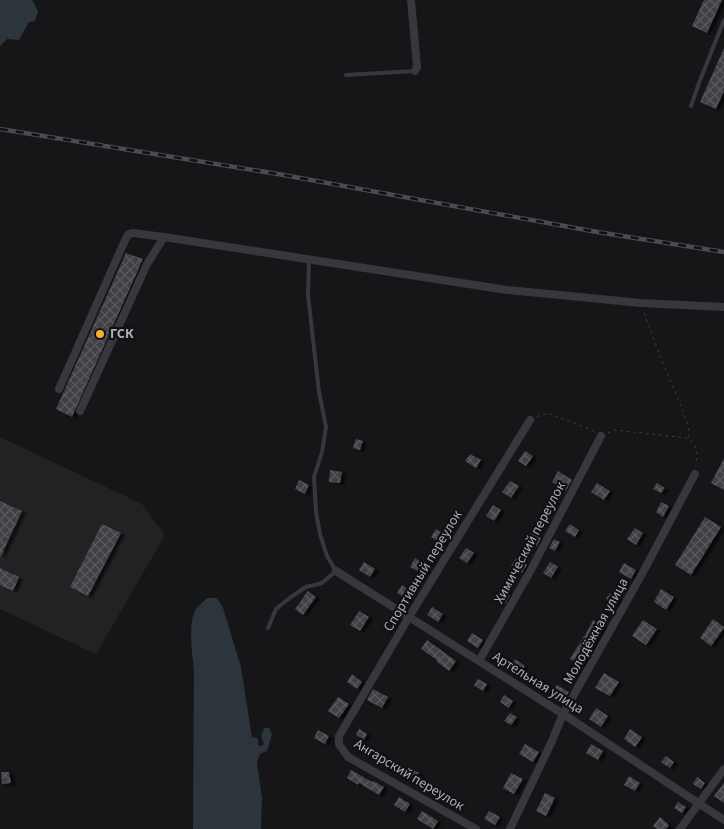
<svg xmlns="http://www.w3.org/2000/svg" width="724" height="829" viewBox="0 0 724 829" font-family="'Source Sans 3',sans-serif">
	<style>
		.built { fill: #222225 }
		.water { fill: #2c353c }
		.building { fill: url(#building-cross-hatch); filter: url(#shadow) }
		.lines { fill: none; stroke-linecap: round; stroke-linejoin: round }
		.path { stroke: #3d3f44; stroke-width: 1; stroke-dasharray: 2.5 4; stroke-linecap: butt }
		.lane { stroke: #37383d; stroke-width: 4 }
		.street { stroke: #37383d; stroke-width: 8 }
		.rail-casing { stroke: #4a4c52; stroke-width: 4.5 }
		.rail { stroke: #111113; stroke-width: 2.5; stroke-dasharray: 8; stroke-linecap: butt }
		.poi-dot { fill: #f2b134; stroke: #111113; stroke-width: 2 }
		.labels { text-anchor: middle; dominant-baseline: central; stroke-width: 4.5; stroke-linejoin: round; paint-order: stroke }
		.poi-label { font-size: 14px; font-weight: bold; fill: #a8adb8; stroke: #111113; text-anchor: start }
		.street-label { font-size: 14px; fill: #a8adb8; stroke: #111113 }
	</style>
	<defs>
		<pattern id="building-cross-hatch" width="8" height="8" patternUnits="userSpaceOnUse" patternTransform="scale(1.25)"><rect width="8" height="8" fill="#404145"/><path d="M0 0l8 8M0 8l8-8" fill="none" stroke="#595a5e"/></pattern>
		<filter id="shadow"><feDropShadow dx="4" dy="2" stdDeviation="1" flood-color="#0009"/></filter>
	</defs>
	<rect width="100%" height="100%" fill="#161618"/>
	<path class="built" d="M0,437L142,504L165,535L96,654L0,609Z"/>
	<g class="water">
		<path d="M0,0H32L38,11L35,21L29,22L19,40L7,39L0,46Z"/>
		<path d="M207,598H217L223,608L241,667L252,738L255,737L258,739V745L261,746L264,744L261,736L264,728H269L272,734L267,751L260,754L257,762L262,799L261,829H193L194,673C193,656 187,623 196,609C199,605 204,601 207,598Z"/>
	</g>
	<g class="building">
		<path d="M704,0H722L707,33L692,26Z"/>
		<path d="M724,48V91L716,109L700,102Z"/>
		<path d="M126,253L143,259L72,417L56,409Z"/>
		<path d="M356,439L363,441L360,450L353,448Z"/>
		<path d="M525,451L533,456L526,466L518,461Z"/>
		<path d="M470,454L481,460L476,468L465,461Z"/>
		<path d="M724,458V490L711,483Z"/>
		<path d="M330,470L342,472L340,483L329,482Z"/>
		<path d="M558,471L572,480L566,491L552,482Z"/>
		<path d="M299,480L309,485L305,494L295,489Z"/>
		<path d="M510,481L519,486L511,498L502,492Z"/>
		<path d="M597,483L610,491L604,500L591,492Z"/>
		<path d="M657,483L665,488L661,493L653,489Z"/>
		<path d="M0,501L22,511L0,558Z"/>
		<path d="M661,502L669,506L663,517L656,512Z"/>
		<path d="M493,505L501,510L494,521L486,516Z"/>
		<path d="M705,517L721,527L691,575L675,565Z"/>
		<path d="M102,524L121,533L88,596L70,587Z"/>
		<path d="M570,524L579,530L575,537L565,531Z"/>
		<path d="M635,528L643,533L636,545L627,539Z"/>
		<path d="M436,529L447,536L443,544L431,537Z"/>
		<path d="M532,532L541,538L537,546L527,540Z"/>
		<path d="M554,539L560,542L555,551L549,548Z"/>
		<path d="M466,548L474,553L467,563L459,558Z"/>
		<path d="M415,558L426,565L421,573L410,567Z"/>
		<path d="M516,558L527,565L522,573L511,566Z"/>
		<path d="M364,562L375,569L370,577L359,570Z"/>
		<path d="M550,562L558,567L551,578L543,573Z"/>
		<path d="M624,563L636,570L631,579L619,572Z"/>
		<path d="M0,568L19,577L13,591L0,585Z"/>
		<path d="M402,585L412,592L407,600L397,593Z"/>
		<path d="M501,588L510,595L506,603L496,596Z"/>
		<path d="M661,589L674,597L666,610L654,602Z"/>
		<path d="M308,591L316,597L303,615L295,609Z"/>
		<path d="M610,593L619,598L615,605L606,599Z"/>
		<path d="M432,607L443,614L438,622L427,615Z"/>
		<path d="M359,611L369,617L360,631L350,625Z"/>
		<path d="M713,619L724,627V628L711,646L700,638Z"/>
		<path d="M593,620L605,626L583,666L570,659L584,636H585Z"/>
		<path d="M643,620L657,629L646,645L632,636Z"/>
		<path d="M472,633L483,640L478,648L467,641Z"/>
		<path d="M427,640L456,661L449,671L436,661L437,660L421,649Z"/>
		<path d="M515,659L525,666L520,673L510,667Z"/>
		<path d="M604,673L619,682L610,696L595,688Z"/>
		<path d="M352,674L362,682L357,689L347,682Z"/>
		<path d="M478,679L487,684L483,691L474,685Z"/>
		<path d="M557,685L569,692L563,702L551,694Z"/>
		<path d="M373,689L388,697L382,708L367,700Z"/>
		<path d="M504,695L513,701L509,708L500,702Z"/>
		<path d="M338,697L349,704L339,718L328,711Z"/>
		<path d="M596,708L608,716L601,727L589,719Z"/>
		<path d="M510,713L517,717L511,725L504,721Z"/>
		<path d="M359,729L367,734L364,740L356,735Z"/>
		<path d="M630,729L642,737L635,747L624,739Z"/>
		<path d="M318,730L329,736L325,744L314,738Z"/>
		<path d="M525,744L539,752L533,762L519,754Z"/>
		<path d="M591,744L603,751L598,760L586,753Z"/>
		<path d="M666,756L674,762L670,768L661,762Z"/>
		<path d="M410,768L419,773L415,780L406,775Z"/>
		<path d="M351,770L372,782L373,781L384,787L379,795L359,783L358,785L347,778Z"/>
		<path d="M1,772H9L11,783L2,784Z"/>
		<path d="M511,773L523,779L514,794L503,788Z"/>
		<path d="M629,776L640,783L635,791L624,785Z"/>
		<path d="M697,777L705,783L701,789L693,784Z"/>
		<path d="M724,783V803L714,796Z"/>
		<path d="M545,793L555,798L546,816L536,811Z"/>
		<path d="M399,797L410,804L405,812L394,805Z"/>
		<path d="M678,802L686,807L682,813L674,808Z"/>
		<path d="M422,811L438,821L433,829L417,819Z"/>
		<path d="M489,811L500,817L495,825L484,819Z"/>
		<path d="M660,817L669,825L666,829H657L653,826Z"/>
	</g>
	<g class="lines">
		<g class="path">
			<path d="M644,313L657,348L688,424L689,438L697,450L696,465"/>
			<path d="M537,417L540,415L551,414L594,431"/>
			<path d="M608,433L615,430L688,438"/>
		</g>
		<g class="lane">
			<path d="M346,75L415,71"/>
			<path d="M691,106L699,83L724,20"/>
			<path d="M268,628L276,609L291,597L306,587L322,583L336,571L327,556L320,534L316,512L314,477L322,452L326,427L319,392L308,295L309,260"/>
		</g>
		<g class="street">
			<path d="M411,0L417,67L415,71"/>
			<path d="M59,389L126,238L129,234L133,233L164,237"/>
			<path d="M80,411L147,264L164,237L507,290L641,303L724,307"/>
			<path d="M336,571L563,714L724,820"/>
			<path d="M479,661L532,568L601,436"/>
			<path d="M476,829L348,757L339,744V736L409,617L530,420"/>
			<path d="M510,829L552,741L563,714L642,574L695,474"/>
			<path d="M680,829L724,769"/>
		</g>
		<defs>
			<path id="rail" d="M0,129L278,174L597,232L724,252"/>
		</defs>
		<use href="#rail" class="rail-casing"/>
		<use href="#rail" class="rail"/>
	</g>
	<circle class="poi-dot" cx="100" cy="334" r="5"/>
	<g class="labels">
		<g class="poi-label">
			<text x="110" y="334">ГСК</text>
		</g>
		<g class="street-label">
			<text transform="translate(530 543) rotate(-62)">Химический переулок</text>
			<text transform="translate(423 571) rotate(-59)">Спортивный переулок</text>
			<text transform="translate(596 631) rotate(-61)">Молодёжная улица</text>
			<text transform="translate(538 683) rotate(32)">Артельная улица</text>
			<text transform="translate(409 775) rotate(31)">Ангарский переулок</text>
		</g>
	</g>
</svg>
